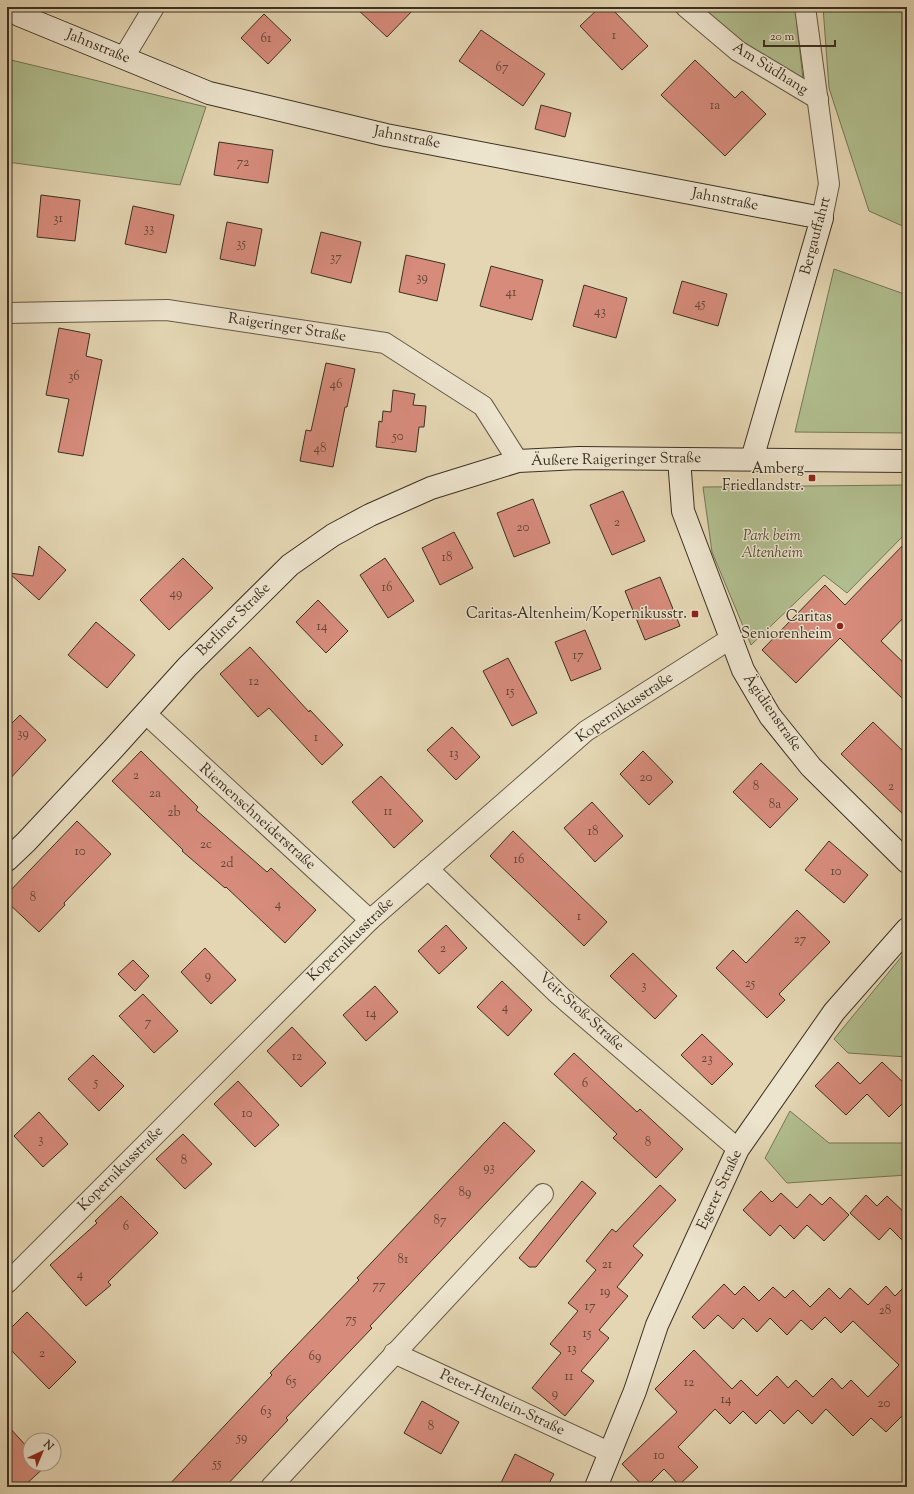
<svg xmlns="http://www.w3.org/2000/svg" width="914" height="1494" viewBox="0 0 914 1494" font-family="'Sorts Mill Goudy',serif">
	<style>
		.green { fill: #b1be8f; stroke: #767758 }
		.building { fill: #d68b7b; stroke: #3b3022 }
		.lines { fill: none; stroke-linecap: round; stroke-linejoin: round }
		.street-casing { stroke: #655a46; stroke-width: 22 }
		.secondary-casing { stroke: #3b3022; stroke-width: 24 }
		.street { stroke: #ede4ce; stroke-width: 20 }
		.secondary { stroke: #ede4ce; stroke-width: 22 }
		.poi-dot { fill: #8f2418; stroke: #ede4ce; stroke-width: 1.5 }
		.labels { text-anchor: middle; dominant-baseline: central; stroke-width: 3; stroke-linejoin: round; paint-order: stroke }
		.number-label { font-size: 13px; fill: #624738 }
		.street-label { font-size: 15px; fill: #3b3022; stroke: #ede4ce }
		.poi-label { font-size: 15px; fill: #3b3022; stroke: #ede4ce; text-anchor: end }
		.park-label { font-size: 15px; font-style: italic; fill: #534c38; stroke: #ede4ce }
	</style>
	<rect width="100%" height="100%" fill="#e4d6b3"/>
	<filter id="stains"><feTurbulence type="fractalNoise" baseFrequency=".005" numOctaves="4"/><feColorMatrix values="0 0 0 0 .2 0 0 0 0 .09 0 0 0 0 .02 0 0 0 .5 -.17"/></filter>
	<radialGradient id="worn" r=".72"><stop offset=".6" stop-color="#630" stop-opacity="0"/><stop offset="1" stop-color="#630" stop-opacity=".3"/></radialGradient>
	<g class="green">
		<path d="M700,7H795L803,79L745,48Z"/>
		<path d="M823,7H907V228L869,211L829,88Z"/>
		<path d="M7,59L206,107L180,185L7,162Z"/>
		<path d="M834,269L907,295V433L795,432Z"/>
		<path d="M907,485V532L847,593L824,575L751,645L712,552L703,487Z"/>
		<path d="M907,950V1057L848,1053L834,1039Z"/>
		<path d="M790,1111L829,1143H907V1175L787,1183L765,1158Z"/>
	</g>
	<g class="building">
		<path d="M355,7H416L387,37Z"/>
		<path d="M600,7H610L648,46L622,70L580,26Z"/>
		<path d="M264,14L291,40L268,64L241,38Z"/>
		<path d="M481,30L545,74L523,106L459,61Z"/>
		<path d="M695,60L735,98L742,91L766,114L725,156L661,95Z"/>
		<path d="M541,105L571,113L565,137L535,129Z"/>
		<path d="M219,142L273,150L268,183L214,175Z"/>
		<path d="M41,195L80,200L75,241L37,237Z"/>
		<path d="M133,206L174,215L166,253L125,244Z"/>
		<path d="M227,222L262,229L255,266L220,259Z"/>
		<path d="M321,232L361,242L351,283L311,273Z"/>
		<path d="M406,255L445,264L437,301L399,292Z"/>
		<path d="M491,266L543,280L532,320L480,306Z"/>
		<path d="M682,281L727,294L718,326L673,313Z"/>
		<path d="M584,285L627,298L616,338L573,326Z"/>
		<path d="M59,328L90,334L86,356L102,360L83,456L58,452L69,399L46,395Z"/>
		<path d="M326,363L355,369L347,407H345L333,467L300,461L306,430L311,431Z"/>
		<path d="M393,390L415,394L413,405L426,406L424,427H419L416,452L376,447L379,421L382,422L383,411L391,412Z"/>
		<path d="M623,491L645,541L612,555L590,505Z"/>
		<path d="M533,499L550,543L514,557L497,513Z"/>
		<path d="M454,532L473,568L440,585L422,548Z"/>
		<path d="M907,541V614L881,641L907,666V703L840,638L796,683L762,650L825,585L845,605Z"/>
		<path d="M39,546L66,570L39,600L9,573L33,576Z"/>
		<path d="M183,558L213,588L169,630L140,600Z"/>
		<path d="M385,558L414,601L388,618L360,575Z"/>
		<path d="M660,577L680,626L645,640L625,591Z"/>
		<path d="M318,600L348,631L326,653L296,622Z"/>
		<path d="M96,622L135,655L107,688L68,655Z"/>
		<path d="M585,630L601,669L571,681L555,642Z"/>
		<path d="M250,647L309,712L310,710L343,745L322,765L269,708L258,717L220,674Z"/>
		<path d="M508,658L537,713L512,726L483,671Z"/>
		<path d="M20,715L46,740L7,782V728Z"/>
		<path d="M873,722L907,755V818L841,754Z"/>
		<path d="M452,727L480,757L456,780L427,750Z"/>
		<path d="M141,751L198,807L196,810L267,872L271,868L316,910L285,943L226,887L225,888L182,851L183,850L112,781Z"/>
		<path d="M643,751L673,782L649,805L620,774Z"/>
		<path d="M761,763L798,799L770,828L733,792Z"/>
		<path d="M381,776L423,821L394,848L352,802Z"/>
		<path d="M592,802L623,836L595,862L564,828Z"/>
		<path d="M77,821L111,854L64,903L65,905L39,932L7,902V894Z"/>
		<path d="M513,831L607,922L584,946L490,856Z"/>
		<path d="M829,841L868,875L844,903L805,870Z"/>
		<path d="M797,910L830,942L779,994L785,1000L767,1018L716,968L733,950L746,963Z"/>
		<path d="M446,925L467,948L439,974L418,951Z"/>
		<path d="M205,948L236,980L211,1004L181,972Z"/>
		<path d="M633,953L677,996L655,1019L610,976Z"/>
		<path d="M133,960L149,976L135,991L118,974Z"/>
		<path d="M502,981L532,1010L508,1036L477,1007Z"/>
		<path d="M375,986L398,1012L366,1041L343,1015Z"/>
		<path d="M143,994L178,1031L154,1053L119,1016Z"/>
		<path d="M292,1027L326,1063L301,1087L267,1051Z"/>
		<path d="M702,1034L733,1064L712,1085L681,1055Z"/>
		<path d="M574,1053L637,1112L640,1109L683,1149L656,1178L613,1138L617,1134L554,1074Z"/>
		<path d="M93,1055L124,1086L99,1111L68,1079Z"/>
		<path d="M838,1062L860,1084L882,1062L907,1086V1099L889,1117L867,1094L846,1115L815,1086Z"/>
		<path d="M238,1081L279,1125L255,1147L214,1104Z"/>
		<path d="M39,1112L68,1144L43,1167L14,1136Z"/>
		<path d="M504,1122L535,1151L370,1326L372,1328L286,1418L288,1420L225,1487H167L272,1375L270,1373L359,1280L357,1278Z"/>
		<path d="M183,1134L212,1164L185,1189L156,1159Z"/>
		<path d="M582,1181L596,1193L536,1267H529L519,1258Z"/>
		<path d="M660,1185L676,1200L633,1246L643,1255L617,1287L628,1296L599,1330L609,1338L581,1371L594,1381L565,1416L532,1388L561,1353L550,1344L578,1311L568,1303L596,1270L586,1261L612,1229L616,1232Z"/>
		<path d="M761,1191L772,1202L781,1193L797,1208L810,1194L822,1205L830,1197L849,1215L824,1241L807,1225L794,1239L780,1225L770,1236L743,1210Z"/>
		<path d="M866,1195L877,1206L887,1196L907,1215V1245L890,1228L879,1240L850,1213Z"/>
		<path d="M121,1196L158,1233L108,1282L111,1285L86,1306L50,1265L97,1223L95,1221Z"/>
		<path d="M724,1284L735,1295L744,1286L759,1301L773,1287L785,1298L793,1290L810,1307L829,1288L840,1299L850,1288L868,1305L886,1286L895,1296L907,1284V1411L886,1432L871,1418L853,1436L826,1409L812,1424L798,1410L784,1424L770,1410L756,1424L743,1411L730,1424L715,1409L678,1447L698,1467L679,1485L664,1469L646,1487H644L622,1464L677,1412L655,1389L694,1350L732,1389L741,1380L757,1396L777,1376L788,1388L796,1380L813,1397L832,1378L842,1389L851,1380L868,1397L899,1365L853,1321L841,1333L825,1317L812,1330L801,1320L787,1335L770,1318L757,1332L743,1318L733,1329L718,1315L704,1329L692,1317Z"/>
		<path d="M27,1312L76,1362L49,1389L7,1346V1332Z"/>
		<path d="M422,1401L459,1422L441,1454L404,1433Z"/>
		<path d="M7,1425L30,1450V1464H48L23,1487H13L7,1481Z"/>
		<path d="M515,1454L554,1474L547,1487H499Z"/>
	</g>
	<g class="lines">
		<defs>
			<g id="street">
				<path d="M686,7L738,51L818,99"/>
				<path d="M805,7L829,184L822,218"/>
				<path d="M124,57L154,7"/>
				<path d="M7,313L167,310L385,343L483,406L518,461"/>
				<path d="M145,713L370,920"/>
				<path d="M428,869L559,995L738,1149"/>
				<path d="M7,1283L370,920L586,731L730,639"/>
				<path d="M394,1353L609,1452"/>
				<path d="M271,1487L543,1194"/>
			</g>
			<g id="secondary">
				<path d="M9,7L19,15L209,93L386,135L822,218L752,459"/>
				<path d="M679,459L683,511L743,670L770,716L811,767L907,862"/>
				<path d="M7,860L26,842L113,749L187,667L290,565L333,535L370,515L431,488L518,461L579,458L907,461"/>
				<path d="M596,1487L635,1391L657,1325L738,1149L834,1012L907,929"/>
			</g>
		</defs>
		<use href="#street" class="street-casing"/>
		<use href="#secondary" class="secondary-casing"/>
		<use href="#street" class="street"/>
		<use href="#secondary" class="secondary"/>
	</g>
	<g class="poi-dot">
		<rect x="808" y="474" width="8" height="8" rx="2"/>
		<rect x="691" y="610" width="8" height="8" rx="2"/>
		<circle cx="840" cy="626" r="4"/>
	</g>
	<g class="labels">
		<g class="number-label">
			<text x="614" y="36">1</text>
			<text x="266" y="39">61</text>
			<text x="502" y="68">67</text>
			<text x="715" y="106">1a</text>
			<text x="243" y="163">72</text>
			<text x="58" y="219">31</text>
			<text x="149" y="229">33</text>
			<text x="241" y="244">35</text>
			<text x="336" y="258">37</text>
			<text x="422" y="278">39</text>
			<text x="511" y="293">41</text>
			<text x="700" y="304">45</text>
			<text x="600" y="312">43</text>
			<text x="74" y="377">36</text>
			<text x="336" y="385">46</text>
			<text x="398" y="437">50</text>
			<text x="320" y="449">48</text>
			<text x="617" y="523">2</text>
			<text x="523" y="528">20</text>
			<text x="447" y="558">18</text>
			<text x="387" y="588">16</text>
			<text x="176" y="594">49</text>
			<text x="322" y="627">14</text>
			<text x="578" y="656">17</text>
			<text x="254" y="682">12</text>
			<text x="510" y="692">15</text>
			<text x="23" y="734">39</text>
			<text x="316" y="738">1</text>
			<text x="454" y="754">13</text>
			<text x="136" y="776">2</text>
			<text x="646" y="778">20</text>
			<text x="756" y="787">8</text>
			<text x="891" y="787">2</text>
			<text x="155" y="794">2a</text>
			<text x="775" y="805">8a</text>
			<text x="388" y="812">11</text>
			<text x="174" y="813">2b</text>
			<text x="593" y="832">18</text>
			<text x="206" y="845">2c</text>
			<text x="80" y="852">10</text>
			<text x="519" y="860">16</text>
			<text x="227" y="864">2d</text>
			<text x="836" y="872">10</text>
			<text x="33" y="898">8</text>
			<text x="278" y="905">4</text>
			<text x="579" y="917">1</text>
			<text x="800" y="940">27</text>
			<text x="443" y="949">2</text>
			<text x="208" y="976">9</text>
			<text x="750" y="984">25</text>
			<text x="644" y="986">3</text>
			<text x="505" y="1008">4</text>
			<text x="371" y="1014">14</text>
			<text x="148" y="1023">7</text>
			<text x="297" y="1057">12</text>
			<text x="707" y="1059">23</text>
			<text x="96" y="1083">5</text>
			<text x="585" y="1084">6</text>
			<text x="247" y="1114">10</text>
			<text x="41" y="1140">3</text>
			<text x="648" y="1143">8</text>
			<text x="184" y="1161">8</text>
			<text x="489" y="1168">93</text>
			<text x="465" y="1193">89</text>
			<text x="440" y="1221">87</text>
			<text x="126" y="1227">6</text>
			<text x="403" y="1260">81</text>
			<text x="607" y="1265">21</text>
			<text x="80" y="1275">4</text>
			<text x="379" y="1286">77</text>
			<text x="605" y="1292">19</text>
			<text x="590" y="1307">17</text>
			<text x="885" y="1311">28</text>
			<text x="351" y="1320">75</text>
			<text x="587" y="1334">15</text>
			<text x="572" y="1349">13</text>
			<text x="42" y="1354">2</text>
			<text x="315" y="1357">69</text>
			<text x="569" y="1377">11</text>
			<text x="291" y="1382">65</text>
			<text x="689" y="1383">12</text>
			<text x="555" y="1394">9</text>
			<text x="726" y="1400">14</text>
			<text x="884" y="1404">20</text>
			<text x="266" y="1412">63</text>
			<text x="431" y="1427">8</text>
			<text x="242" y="1438">59</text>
			<text x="659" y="1456">10</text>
			<text x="217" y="1464">55</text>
		</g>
		<g class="street-label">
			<text transform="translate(98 47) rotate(22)">Jahnstraße</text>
			<text transform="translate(770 69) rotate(32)">Am Südhang</text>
			<text transform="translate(407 138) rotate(11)">Jahnstraße</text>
			<text transform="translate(725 200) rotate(11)">Jahnstraße</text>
			<text transform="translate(816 236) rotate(-75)">Bergauffahrt</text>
			<text transform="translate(287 328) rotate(9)">Raigeringer Straße</text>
			<text transform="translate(616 460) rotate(-1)">Äußere Raigeringer Straße</text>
			<text transform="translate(234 620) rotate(-45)">Berliner Straße</text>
			<text transform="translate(625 708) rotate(-34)">Kopernikusstraße</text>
			<text transform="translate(772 713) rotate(55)">Ägidienstraße</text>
			<text transform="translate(257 817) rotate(42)">Riemenschneiderstraße</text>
			<text transform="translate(351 940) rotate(-44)">Kopernikusstraße</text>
			<text transform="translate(581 1012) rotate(42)">Veit-Stoß-Straße</text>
			<text transform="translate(121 1169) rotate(-45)">Kopernikusstraße</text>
			<text transform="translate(720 1190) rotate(-65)">Egerer Straße</text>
			<text transform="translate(502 1403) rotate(25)">Peter-Henlein-Straße</text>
		</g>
		<g class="poi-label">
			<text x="804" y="469">Amberg<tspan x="804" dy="17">Friedlandstr.</tspan></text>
			<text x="687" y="614">Caritas-Altenheim/Kopernikusstr.</text>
			<text x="832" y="617">Caritas<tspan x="832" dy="17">Seniorenheim</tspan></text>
		</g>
		<g class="park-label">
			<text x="772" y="536">Park beim<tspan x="772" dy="17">Altenheim</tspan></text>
		</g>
	</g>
	<rect width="914" height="1494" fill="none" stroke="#e4d6b3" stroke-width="24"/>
	<rect x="8" y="8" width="898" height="1478" fill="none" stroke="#3b3022" stroke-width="2"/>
	<rect x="12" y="12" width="890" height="1470" fill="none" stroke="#3b3022"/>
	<g transform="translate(42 1452) rotate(44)"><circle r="19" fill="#ede4ce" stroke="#a69c89"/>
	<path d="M0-3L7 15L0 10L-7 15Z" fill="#8f2418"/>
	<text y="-6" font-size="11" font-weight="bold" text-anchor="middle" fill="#3b3022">N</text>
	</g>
	<path d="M764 40v6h71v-6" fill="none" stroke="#3b3022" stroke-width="2"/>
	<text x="770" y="40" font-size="12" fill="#3b3022" stroke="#ede4ce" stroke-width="3" paint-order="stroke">20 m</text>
	<rect width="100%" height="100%" filter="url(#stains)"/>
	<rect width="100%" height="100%" fill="url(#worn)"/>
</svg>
